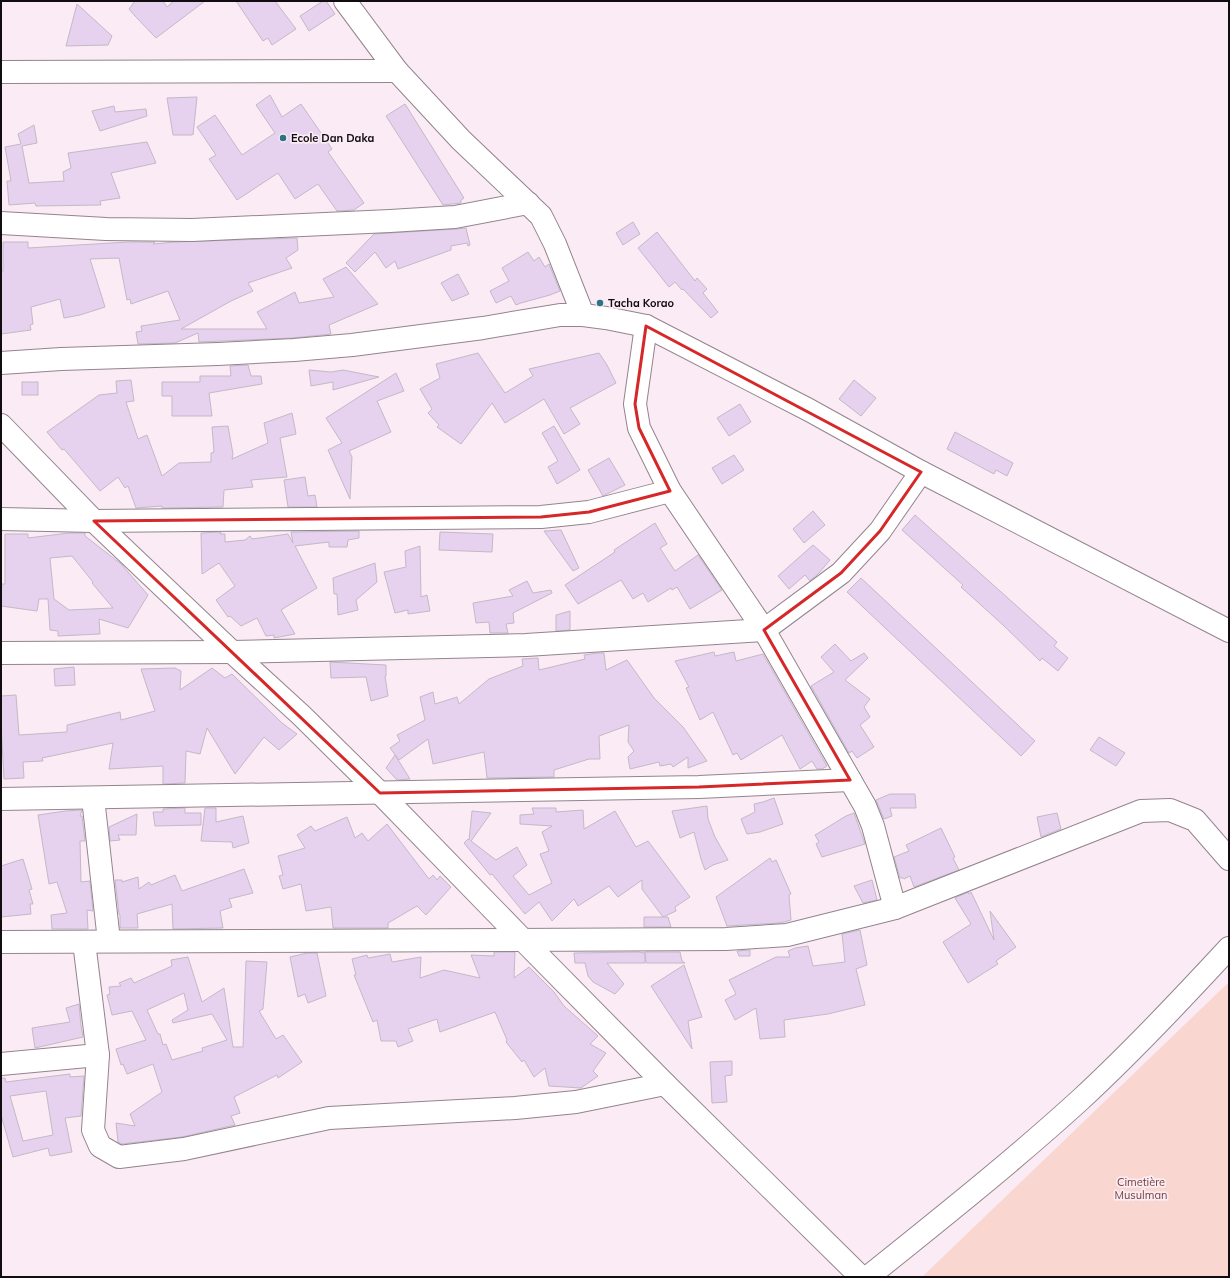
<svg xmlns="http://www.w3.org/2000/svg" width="1230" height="1278" viewBox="0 0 1230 1278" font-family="Mulish,sans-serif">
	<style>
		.green { fill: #f9d6d0 }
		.building { fill: #e6d1ef; stroke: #c3b9c7; fill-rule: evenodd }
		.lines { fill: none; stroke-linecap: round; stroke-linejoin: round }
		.minor-casing { stroke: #93848d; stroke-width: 24 }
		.minor { stroke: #fff; stroke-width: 22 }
		.marked { fill: none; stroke: #d62828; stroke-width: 3; stroke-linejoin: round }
		.poi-dot { fill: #2f7283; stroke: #fbebf5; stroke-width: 1.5 }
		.labels { text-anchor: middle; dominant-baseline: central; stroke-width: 3.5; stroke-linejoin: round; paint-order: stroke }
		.poi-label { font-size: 11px; font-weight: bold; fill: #110c0f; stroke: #fbebf5; text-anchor: start }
		.park-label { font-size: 11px; fill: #753f37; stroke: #fbebf5 }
	</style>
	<rect width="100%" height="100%" fill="#fbebf5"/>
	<path class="green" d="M1229,982V1277H922Z"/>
	<g class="building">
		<path d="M135,1H163L167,7L174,1H205L156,38L135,16L129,9Z"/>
		<path d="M236,1H275L296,29L272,45L268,38L263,41Z"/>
		<path d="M323,1H326L335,14L309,31L300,16Z"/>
		<path d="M77,4L112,36L108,45L66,46Z"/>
		<path d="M270,95L282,117L301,104L332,149L328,152L364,203L354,210L337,211L318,184L295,199L278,173L237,200L209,159L216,155L197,127L215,115L242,155L275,133L256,105Z"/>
		<path d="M197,97L193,135L192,134V135H173L167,98Z"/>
		<path d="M405,104L464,198L461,200V203L443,205L386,116Z"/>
		<path d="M114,106L115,112L146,109L147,116L100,131L92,111Z"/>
		<path d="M34,125L37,143L22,146L29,183L64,181L63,172L71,168L68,153L147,142L156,163L111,173L120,198L100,201L101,205L36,206L35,203L9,205L7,181H11L5,147L21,144L18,134Z"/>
		<path d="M633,222L640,234L623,245L616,233Z"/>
		<path d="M466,228L470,245L468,246L467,243L451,246V250L398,269L395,261L386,268L375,252L355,272L346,263L374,234L456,229Z"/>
		<path d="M657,232L695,281L697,278L707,289L703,293L718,312L711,318L683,289L682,290L675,282L669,287L638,248Z"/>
		<path d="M297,238L298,250L286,258L292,268L248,283L253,291L231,301L181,329H267L257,312L295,292L299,303L334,297L323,279L346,267L378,304L329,325L331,334L293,338L199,342L198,333L175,343L138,344L136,332L142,331L141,326L180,320L168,291L131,304L130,299L127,300L119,258L90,259L105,307L80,315L64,318L60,299L31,307L33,324L30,325L31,330L1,334V272L3,271V242H28V248L128,242H155L153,244L175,242Z"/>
		<path d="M528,252L534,261L539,257L545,267L549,264L560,291L550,295L521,303L516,305L511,296L496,303L490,291L509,281L502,268Z"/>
		<path d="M458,274L469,294L452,301L441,283Z"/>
		<path d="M478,353L505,393L533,376L529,369L599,353L607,365L616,383L570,408L580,424L564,434L544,399L505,423L492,403L461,444L437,427L439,425L428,413L432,409L420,389L440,378L436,364Z"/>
		<path d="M248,365L251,376H261L262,384L209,393L212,416H172V396H162V382H200V376H231L230,366Z"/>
		<path d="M309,370L331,372L343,370L379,377L333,390V382L311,386Z"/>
		<path d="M396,373L404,391L377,401L391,432L349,451L352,457L350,499L328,450L342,443L326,418Z"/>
		<path d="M131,380L134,401L126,402L138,439L147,435L162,476L179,463L211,462V453L214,452L212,427L228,426L233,454L232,459L268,443L264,423L292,413L296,434L280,438L287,477L251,480L253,487L224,490L223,507L162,508V506L136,508L128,486L125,488L118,477L100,491L64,449L62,450L47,432L99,395L117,393L116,381Z"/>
		<path d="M854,380L876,398L861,416L839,399Z"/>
		<rect x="22" y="382" width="16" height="13"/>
		<path d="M740,404L751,422L729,436L717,418Z"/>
		<path d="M554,426L580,470L557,484L548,467L558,461L542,433Z"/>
		<path d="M955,432L1013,463L1007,476L996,470L994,474L947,449Z"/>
		<path d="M734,455L744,470L722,484L712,468Z"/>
		<path d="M609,458L625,485L603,496L588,470Z"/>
		<path d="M305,477L308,496L315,495L317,507H288L284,480Z"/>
		<path d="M813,511L825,525L804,543L793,529Z"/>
		<path d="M915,515L1057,642L1054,646L1068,658L1058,671L1042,658L1040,661L1003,625L961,587L963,585L902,530Z"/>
		<path d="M655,523L667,544L660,548L675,571L698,555L722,590L690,609L677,587L672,590L671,588L648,602L643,593L633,599L621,580L578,604L565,585L615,552L614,550Z"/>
		<path d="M561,530L579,568L573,571L544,531Z"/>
		<path d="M359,531V538L348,540L347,547H329V542L295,546L317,588L281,610L295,634L274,638V635L266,636L257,618L241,626L230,616L228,617L216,600L235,586L219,563L202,574L201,533L221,532L220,534H225V542L245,540L250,536L252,539L288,534L293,543L291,532Z"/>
		<path d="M440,532L493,534L492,552L439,550Z"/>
		<path d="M69,533H85V536L121,564L148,595L128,628L99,619L100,634L58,636V631L50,630L48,599H39L37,611L1,606V584H5V534H28V538ZM72,556L93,582L92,583L113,608L69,610L54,599L50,558Z"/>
		<path d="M813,545L830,560L819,573L810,581L805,575L789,589L778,576Z"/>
		<path d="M420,546L421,597L427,595L430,611L408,614V610L395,613L384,572L406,567L405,551Z"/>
		<path d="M375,563L377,582L356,600L358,610L338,615L337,594H334L333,578Z"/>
		<path d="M861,578L1035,741L1021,756L847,592Z"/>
		<path d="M527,581L533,593L551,590L552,593L513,613L514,623L506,624L508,633H490L489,622L476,623L473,603L513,596L509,590Z"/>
		<path d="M570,611V630L556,631V615Z"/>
		<path d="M835,644L851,661L864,653L868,658L845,680L870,699L864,707L870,717L860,725L874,747L857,758L852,751L849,753L811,686L834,672L821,657Z"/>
		<path d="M714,652L715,656L734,652L736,661L763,654L827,766L822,769H817L812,761L800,769L782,735L741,760L737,753L733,755L713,712L700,720L686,688L689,687L675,661Z"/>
		<path d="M598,653H604L606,670L627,660L654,698L683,727L707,761L688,768V757L673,767L671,764L660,766L659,762L630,769L628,757L634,751L628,742L629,725L599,736L600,759H589L554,770V777L487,778L484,752L433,764L428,739L399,760L390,748L400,741L397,735L425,720L420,697L433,692L435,704L457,697L459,704L489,679L523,666L522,659L538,658L539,670L585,659L584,655Z"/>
		<path d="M330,662L386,665V676H385L388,696L371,701L366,677L331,678Z"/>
		<path d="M74,667L75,685L55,686L54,669Z"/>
		<path d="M175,668L181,671L180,690L212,668L225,678L232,674L282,723L297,734L279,750L264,737L235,774L207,728L200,754L186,751L185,783L163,784V766L109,769L113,743L42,758L43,761L23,762L24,778L4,779L1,724V696L16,695L19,735L67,732V725L120,712L121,720L155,711L141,669Z"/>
		<path d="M1099,737L1125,753L1116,766L1090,750Z"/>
		<path d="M395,755L410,779L397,780L386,768Z"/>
		<path d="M890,794H915L916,808H890L892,816L884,819L876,800Z"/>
		<path d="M774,798L783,824L760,832L747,834L741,819L755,812L754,804L763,802Z"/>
		<path d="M707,806L708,819L715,837L728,860L713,865L705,870L701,859L694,832L680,838L672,811Z"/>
		<path d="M185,808V813H201V825L155,826L153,812H163V809Z"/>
		<path d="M205,808H216V822L243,816L249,843L233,848L232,842L201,841Z"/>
		<path d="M532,808H556V812L583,810L584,829L615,811L636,847L648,841L690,897L675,907L676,911L663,917L642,889V880L618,897L609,886L578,906L574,899L552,921L539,902L525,914L492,874L490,875L464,843L468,839L469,840L472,811L491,813L471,841L496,860L517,847L527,865L513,876L529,895L552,883L540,854L549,851L542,832L552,826L520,824V815L534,814Z"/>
		<path d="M82,810L80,816H82L85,841H80L81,882L90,881L93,911L87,910L88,929H52L51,915L67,913L57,882L49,884L38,815L65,811Z"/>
		<path d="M854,813L865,844L822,857L816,844L819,842L815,835L846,816Z"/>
		<path d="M1057,813L1061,829L1041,837L1037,817Z"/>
		<path d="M137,814L136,835H118L120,840L110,841L109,827Z"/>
		<path d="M347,817L355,838L362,833L368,841L387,824L429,879L433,875L437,880L440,876L451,887L426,915L417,906L388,923V928H333L331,907L306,911L301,884L283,889L279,876L283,875L278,856L305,848L297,835L311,826L315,831Z"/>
		<path d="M941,828L955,857L953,858L959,870L914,887L910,876L904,879L903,878H900L894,857L909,851L906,845Z"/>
		<path d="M770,858L772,862L776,860L791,894L789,895L791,920L780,923L727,926L716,897Z"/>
		<path d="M23,859L32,889L29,890L33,904H30L31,914L1,917V866Z"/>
		<path d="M244,869L253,893L229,899L232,907L220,911L223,928L173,929L172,904L137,914L138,928H120V915L119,914L115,880H122V882L138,877L139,889L149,882L151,885L175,875L182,891Z"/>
		<path d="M872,880L877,900L863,903L854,886Z"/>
		<path d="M968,892L969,894L971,892L994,940L990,911L1016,947L996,961L998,964L968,983L943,942L971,924L955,898Z"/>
		<path d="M644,917H668L671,927H644Z"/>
		<path d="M860,930L867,965L856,969L865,1005L828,1014L784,1020L785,1037L760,1039L756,1008L735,1020L725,1000L736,994L729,980L776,957H790L788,951L795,948L808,946L813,966L845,962L842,934Z"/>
		<path d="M750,950V956H739L737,951Z"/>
		<path d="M494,952H515L514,978L529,967L554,992L564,1006L598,1036L590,1044L606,1053L593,1071L598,1076L581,1088L549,1086L545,1068L534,1077L524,1060L522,1062L506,1042L507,1040L495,1012L440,1032L437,1019L408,1029L413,1041L398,1047L396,1041H381L377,1020L373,1022L354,975H356L352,959L367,955L368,958L390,954L392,962L421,957L420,978L444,970L480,978L471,955L494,956Z"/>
		<path d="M638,952L645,953V963H607L624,984L615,994L593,982L588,976L585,963H575L574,953Z"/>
		<path d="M645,952H680L682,961L685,963H646Z"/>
		<path d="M307,953H317L326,996L308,1003L305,994L298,997L290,957Z"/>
		<path d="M188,957L202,1002L224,988L233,1047H243L246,961L267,962L263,1009L259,1011L276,1039L283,1035L302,1062L278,1078L277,1075L234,1097L240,1113L231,1116L235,1125L182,1137L122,1144L118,1142L116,1123L135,1126L130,1114L162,1092L153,1064L127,1074L123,1064L121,1065L116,1049L146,1040L132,1011L112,1015L107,995L110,994L109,987L121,986L119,983L131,978L134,983L172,966L171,960ZM184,993L188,1010L172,1020L173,1023L212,1014L227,1040L202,1048L203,1051L172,1060L166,1044L163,1045L160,1034H158L147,1010Z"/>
		<path d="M684,965L702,1017L688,1021L692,1049L651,986Z"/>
		<path d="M79,1004L81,1026L83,1037L35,1048L32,1028L70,1022L66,1008Z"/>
		<path d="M732,1061V1075L725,1076L727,1102L712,1103L710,1062Z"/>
		<path d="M70,1074V1077L84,1076L81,1116L65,1118L72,1152L50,1156L48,1148L13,1157L1,1115V1078H5L6,1082ZM46,1091L53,1135L23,1141L10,1096Z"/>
	</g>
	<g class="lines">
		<defs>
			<g id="minor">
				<path d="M345,1L397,71L461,140L541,216L555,244L583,315"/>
				<path d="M1,72L397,71"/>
				<path d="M1,223L106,229L192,230L390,221L455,217L528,203"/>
				<path d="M646,326L635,404L639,428L670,491L764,630L865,806L873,826L895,908"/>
				<path d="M1,363L61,359L218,354L294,350L352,345L406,338L483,328L560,315H583L606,318L646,326L809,410L921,472L1229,631"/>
				<path d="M1,425L94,521L232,652L301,715L380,793L523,940L665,1084L861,1277"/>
				<path d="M1,519L94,521L541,517L589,512L670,491"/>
				<path d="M1,653L232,652L526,645L764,630L841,573L880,531L921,472"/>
				<path d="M93,798L109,941"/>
				<path d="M1,799L699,787L850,780"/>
				<path d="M1,942L726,939L787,935L895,908L1141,811L1170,810L1195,820L1229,859"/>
				<path d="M84,942L98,1055L93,1130L100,1146L119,1157L184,1149L329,1118L515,1108L576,1102L665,1084"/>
				<path d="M1,1064L98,1055"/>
				<path d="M868,1277C940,1219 1012,1162 1080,1100C1132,1052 1181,1000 1229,948"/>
			</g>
		</defs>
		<use href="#minor" class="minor-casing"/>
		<use href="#minor" class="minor"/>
	</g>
	<path class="marked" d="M646,326L921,472L880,531L841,573L764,630L850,780L699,787L380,793L94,521L541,517L589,512L670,491L639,428L635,404Z"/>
	<g class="poi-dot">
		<circle cx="283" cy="138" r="4"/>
		<circle cx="600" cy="303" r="4"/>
	</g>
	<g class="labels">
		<g class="poi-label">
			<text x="291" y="138">Ecole Dan Daka</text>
			<text x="608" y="303">Tacha Korao</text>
		</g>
		<g class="park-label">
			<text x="1141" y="1182">Cimetière<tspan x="1141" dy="13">Musulman</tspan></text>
		</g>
	</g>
	<rect width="1230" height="1278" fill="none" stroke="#110c0f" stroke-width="4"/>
</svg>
